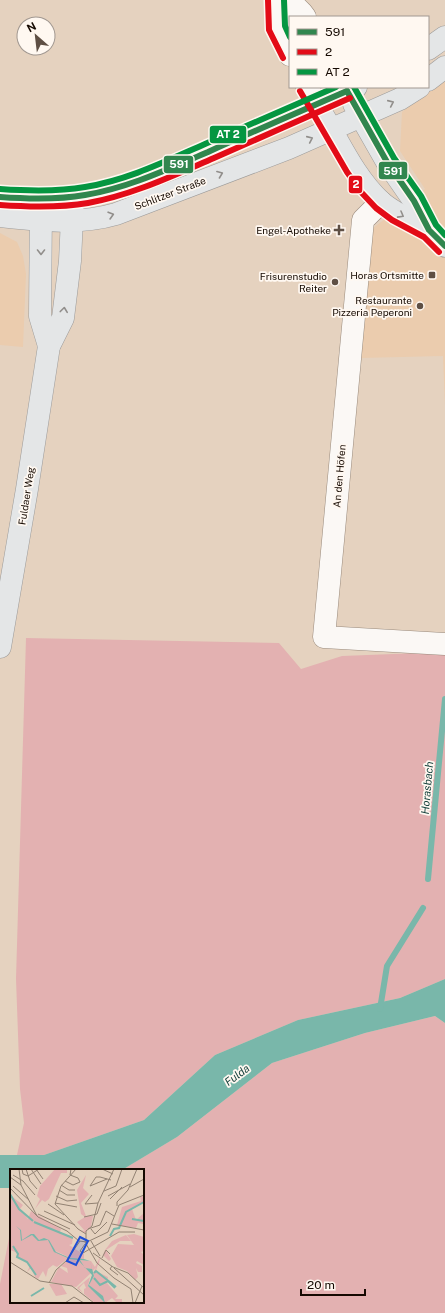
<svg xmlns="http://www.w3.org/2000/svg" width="445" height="1313" viewBox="0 0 445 1313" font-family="'Public Sans',sans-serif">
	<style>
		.built { fill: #ebccae }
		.green { fill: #e3b1b1 }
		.water { fill: #79b7aa }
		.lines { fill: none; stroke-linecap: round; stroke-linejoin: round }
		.stream { stroke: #79b7aa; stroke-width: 6 }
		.minor-casing { stroke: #998a7c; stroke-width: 23 }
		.major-casing { stroke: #9c9b9a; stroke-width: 23 }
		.minor { stroke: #fbf8f5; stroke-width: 22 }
		.major { stroke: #e4e6e7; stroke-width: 22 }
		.bus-1-casing { stroke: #fff8f1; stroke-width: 9 }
		.bus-2-casing { stroke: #fff8f1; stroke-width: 9 }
		.bus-3-casing { stroke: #fff8f1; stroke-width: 9 }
		.bus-1 { stroke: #31864e; stroke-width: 6 }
		.bus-2 { stroke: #e30b17; stroke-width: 6 }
		.bus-3 { stroke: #059641; stroke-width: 6 }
		.oneway { stroke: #918e8b }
		.poi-dot { fill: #5e4f44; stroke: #fff8f1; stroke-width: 1.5 }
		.labels { text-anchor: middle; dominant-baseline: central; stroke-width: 3.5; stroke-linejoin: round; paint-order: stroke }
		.street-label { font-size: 10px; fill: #150901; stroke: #fff8f1 }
		.poi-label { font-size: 10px; fill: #150901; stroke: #fff8f1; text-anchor: end }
		.water-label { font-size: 11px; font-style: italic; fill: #18443f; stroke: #fff8f1 }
		.inset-river { fill: none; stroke: #79b7aa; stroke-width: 2 }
		.inset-road { fill: none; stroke: #928273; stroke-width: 1 }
		.view { fill: #1d4ed8; fill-opacity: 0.15; stroke: #1d4ed8; stroke-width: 2 }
		.inset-edge { fill: none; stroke: #150901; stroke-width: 2 }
		.line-badge { stroke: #fff8f1; stroke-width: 1.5 }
		.badge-label { font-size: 11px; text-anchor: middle; font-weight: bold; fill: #fff }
	</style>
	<rect width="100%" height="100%" fill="#e5d2bf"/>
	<g class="built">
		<path d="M445,77V405L443,356L360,358L373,228L425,189L400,151L402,112Z"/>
		<path d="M0,233L17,242L23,256L26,274L23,347L0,345Z"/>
	</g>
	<g class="green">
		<path d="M26,638L279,643L301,669L342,656L445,652V979L400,998L298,1020L215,1055L144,1120L44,1155H17L24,1123L20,1089L16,979Z"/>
		<path d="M435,1016L445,1023V1313H0V1284L11,1228V1302H143V1170H122L177,1137L272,1063L365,1033Z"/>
	</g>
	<path class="water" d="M445,979V1023L435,1016L365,1033L272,1063L177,1137L122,1170H11V1188H0V1155H44L144,1120L215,1055L298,1020L400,998Z"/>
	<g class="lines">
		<g class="stream">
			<path d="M428,879L445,699"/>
			<path d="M380,1009L387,966L423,908"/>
		</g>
		<defs>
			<g id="minor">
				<path d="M276,0L277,28L290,55"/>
				<path d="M289,0L302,13L305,17"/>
				<path d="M307,87L317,104"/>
				<path d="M381,202L363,220L324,637L445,644"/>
			</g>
			<g id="major">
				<path d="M428,49L445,37"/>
				<path d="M428,80L445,67"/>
				<path d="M354,104L387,162L414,201L429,230L445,246"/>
				<path d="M324,117C341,146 356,179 381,202C395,214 413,222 429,230"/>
				<path d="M0,197C33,199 65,200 98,193C117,189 137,181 156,174L356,87"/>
				<path d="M41,206L40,316L49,346"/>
				<path d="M0,216C38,220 79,225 116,214L289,148L400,99L419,87"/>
				<path d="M0,647L27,489L49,346L63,318L70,261L73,197"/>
			</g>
		</defs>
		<use href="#minor" class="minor-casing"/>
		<use href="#major" class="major-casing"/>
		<use href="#minor" class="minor"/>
		<use href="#major" class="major"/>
		<defs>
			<g id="bus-1">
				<path d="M347,91L387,162L414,201L429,230L445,246"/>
				<path d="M0,197C28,199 57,200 85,195C128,188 168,169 208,152C254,131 301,111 347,91"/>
			</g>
			<g id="bus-2">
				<path d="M268,0L269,30L283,58"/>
				<path d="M300,91L347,172L361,192L376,208L392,220L424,237L439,252"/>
				<path d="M0,205C29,207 59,208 88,203C132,195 172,176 214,158C259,138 305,118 350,98"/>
			</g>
			<g id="bus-3">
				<path d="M284,0L285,26L290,37"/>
				<path d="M354,87L394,158L421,196L436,225L445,235"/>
				<path d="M0,189C29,191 57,192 85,187C128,180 166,161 205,144C249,125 293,106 336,87"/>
			</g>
		</defs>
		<use href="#bus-1" class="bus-1-casing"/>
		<use href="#bus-2" class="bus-2-casing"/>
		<use href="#bus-3" class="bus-3-casing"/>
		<use href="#bus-1" class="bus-1"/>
		<use href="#bus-2" class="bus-2"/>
		<use href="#bus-3" class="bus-3"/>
	</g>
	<defs><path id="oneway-chevron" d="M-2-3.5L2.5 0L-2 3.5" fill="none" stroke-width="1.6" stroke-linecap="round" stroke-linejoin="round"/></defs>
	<g class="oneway">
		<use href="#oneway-chevron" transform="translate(391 103) rotate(-24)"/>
		<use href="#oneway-chevron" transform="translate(310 139) rotate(-24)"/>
		<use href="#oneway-chevron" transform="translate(220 174) rotate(-21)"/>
		<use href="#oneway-chevron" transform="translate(111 215) rotate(-16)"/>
		<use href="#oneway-chevron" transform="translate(401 215) rotate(29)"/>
		<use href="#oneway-chevron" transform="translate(41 252) rotate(90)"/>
		<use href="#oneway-chevron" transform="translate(64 310) rotate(-83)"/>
	</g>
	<g class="poi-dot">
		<path d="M337 224h4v4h4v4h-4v4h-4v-4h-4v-4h4z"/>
		<rect x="428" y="271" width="8" height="8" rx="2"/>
		<circle cx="335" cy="282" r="4"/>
		<circle cx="420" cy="306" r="4"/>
	</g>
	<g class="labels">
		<g class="street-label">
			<text transform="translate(170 193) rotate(-21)">Schlitzer Straße</text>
			<text transform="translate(339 476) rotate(-85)">An den Höfen</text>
			<text transform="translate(26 496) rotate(-81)">Fuldaer Weg</text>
		</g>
		<g class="poi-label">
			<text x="331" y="230">Engel-Apotheke</text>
			<text x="424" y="275">Horas Ortsmitte</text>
			<text x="327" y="276">Frisurenstudio<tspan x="327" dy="12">Reiter</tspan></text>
			<text x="412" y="300">Restaurante<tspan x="412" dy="12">Pizzeria Peperoni</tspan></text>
		</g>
		<g class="water-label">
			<text transform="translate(427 788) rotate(-85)">Horasbach</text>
			<text transform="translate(237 1075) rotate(-37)">Fulda</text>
		</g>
	</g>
	<g transform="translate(10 1169)">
		<rect width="134" height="134" fill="#e5d2bf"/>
		<path d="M45,0H57V4H51L39,30L35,33L32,31L25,40L30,30L27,27L30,17ZM76,6L73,19L79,25L71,34L76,47H83L81,57L75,64L70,61L75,62L67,53L75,48L71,45L67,21ZM0,26L13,36L10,40L8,38L18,50L21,42L51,60L50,63L63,68L62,75L59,76L64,79L58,88L42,80L58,89L47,98L43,96L38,100L36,108L33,102L28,110L25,108L21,99L17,103L20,97L17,93L7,87L8,84L0,81ZM134,27V33L122,40L126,51L134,44V61L133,55L128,54L126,59L107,56L112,38L131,32L130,28ZM124,65L134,68V82L131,83L134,86V96L127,92L126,94L132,97V103H128L126,99L128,108L125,111L117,102L107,98L101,87L108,75L124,76L117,66ZM116,66L121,72H110L96,81L101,90L99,92L93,86L95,81L102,72ZM65,80L74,85V90L68,91L81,104L66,118L41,113L49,98L58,104L57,99L51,97L59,90H60L64,89H59ZM90,88L89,95L82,103L75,99L69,91L81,92L85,98ZM88,95L86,102L98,108L97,114L108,127L105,130H112V133H106L102,129L95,134L80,118L79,114L84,107L83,104ZM80,108L78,117L92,128L94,134H85L74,125V120L76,119L74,114L69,119L73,124L67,119ZM51,115L57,125L46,127L39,115Z" fill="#e3b1b1"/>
		<path d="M6,57L11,61L12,71L21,65H24L29,71L34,69L39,71L46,83L60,89L74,90L80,92L84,107L79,116L93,127L95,134L78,117L82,106L68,91L60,90L44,83L38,71L28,72L22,66L11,72L10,61L6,57L0,61ZM70,91L80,92L82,100L75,99Z" fill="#79b7aa" fill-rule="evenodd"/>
		<path class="inset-river" d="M0,25L9,40L23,52M122,50L134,52M24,53L63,69M100,67L104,60L109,59L116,43L134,33M3,77L8,85L7,88L17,93L26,106M84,104L86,102L106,118M84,109L90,116L98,112L105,119M21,127L34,119"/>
		<path class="inset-road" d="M9,0L11,16L27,47M12,0L13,5L18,7L29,0M16,0L20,12L27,20M21,0L31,15M26,0L33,10M66,0L51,17L45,35L68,60L76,65M92,0L103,5M3,6L13,12L25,26M0,8L11,16M97,10L80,17L86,8H90L101,11M55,12L63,16L70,13L68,9L60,6L61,0M51,16L59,21H65M3,17L19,31M120,18L134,10M0,19L28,48L57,62L69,72L77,73L98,63L109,36L134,26M49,21L57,26H65M94,22L106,17L112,0M82,26L75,35L88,34M46,27L57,32L67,31M98,27L120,15M100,30L112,18M45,34L67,38M38,35L54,46M107,37V33L118,21L127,0M34,42L65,56M28,45L60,60M74,48L87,45L91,34M102,55L134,61M78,60L90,56L96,42L104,47M81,60L85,65L97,53M81,72L90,87M75,73L87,94L104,109L121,120L123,134M76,73V62L82,57L88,34L104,0M75,75L70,82L73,84L109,63H125M83,84L103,98L118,104L134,119M92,89L96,81L100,85M0,93L30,112L62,117L84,134M102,97L100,100L108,106M104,99L134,126M39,114L46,101L57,91L70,72M55,134L64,128L74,134M125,134L132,117"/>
		<path class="view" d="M70,68L78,72L66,96L57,92Z"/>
		<rect width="134" height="134" class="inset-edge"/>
	</g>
	<g class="line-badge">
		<rect x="209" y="125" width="38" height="19" rx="4" fill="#059641"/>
		<rect x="163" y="155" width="31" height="19" rx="4" fill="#31864e"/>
		<rect x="378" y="161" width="30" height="19" rx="4" fill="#31864e"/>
		<rect x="348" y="175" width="15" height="19" rx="4" fill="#e30b17"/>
	</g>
	<g class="badge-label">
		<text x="228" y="138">AT 2</text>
		<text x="179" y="168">591</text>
		<text x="393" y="175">591</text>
		<text x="356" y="188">2</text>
	</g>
	<rect x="289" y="16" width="140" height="72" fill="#fff8f1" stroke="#a19891"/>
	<rect x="297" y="29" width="20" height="6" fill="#31864e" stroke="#a19891"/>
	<text x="325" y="36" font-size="12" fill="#150901">591</text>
	<rect x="297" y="49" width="20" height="6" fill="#e30b17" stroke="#a19891"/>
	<text x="325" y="56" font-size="12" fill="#150901">2</text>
	<rect x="297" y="69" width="20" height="6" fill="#059641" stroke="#a19891"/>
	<text x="325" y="76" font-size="12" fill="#150901">AT 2</text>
	<g transform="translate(36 36) rotate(332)"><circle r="19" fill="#fff8f1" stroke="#a19891"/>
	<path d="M0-3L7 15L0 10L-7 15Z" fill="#5e4f44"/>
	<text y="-6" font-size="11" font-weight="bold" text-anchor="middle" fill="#150901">N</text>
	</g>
	<path d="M301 1289v6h64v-6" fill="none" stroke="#150901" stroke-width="2"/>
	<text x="307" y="1289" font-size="12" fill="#150901" stroke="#fff8f1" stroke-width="3" paint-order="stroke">20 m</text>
</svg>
